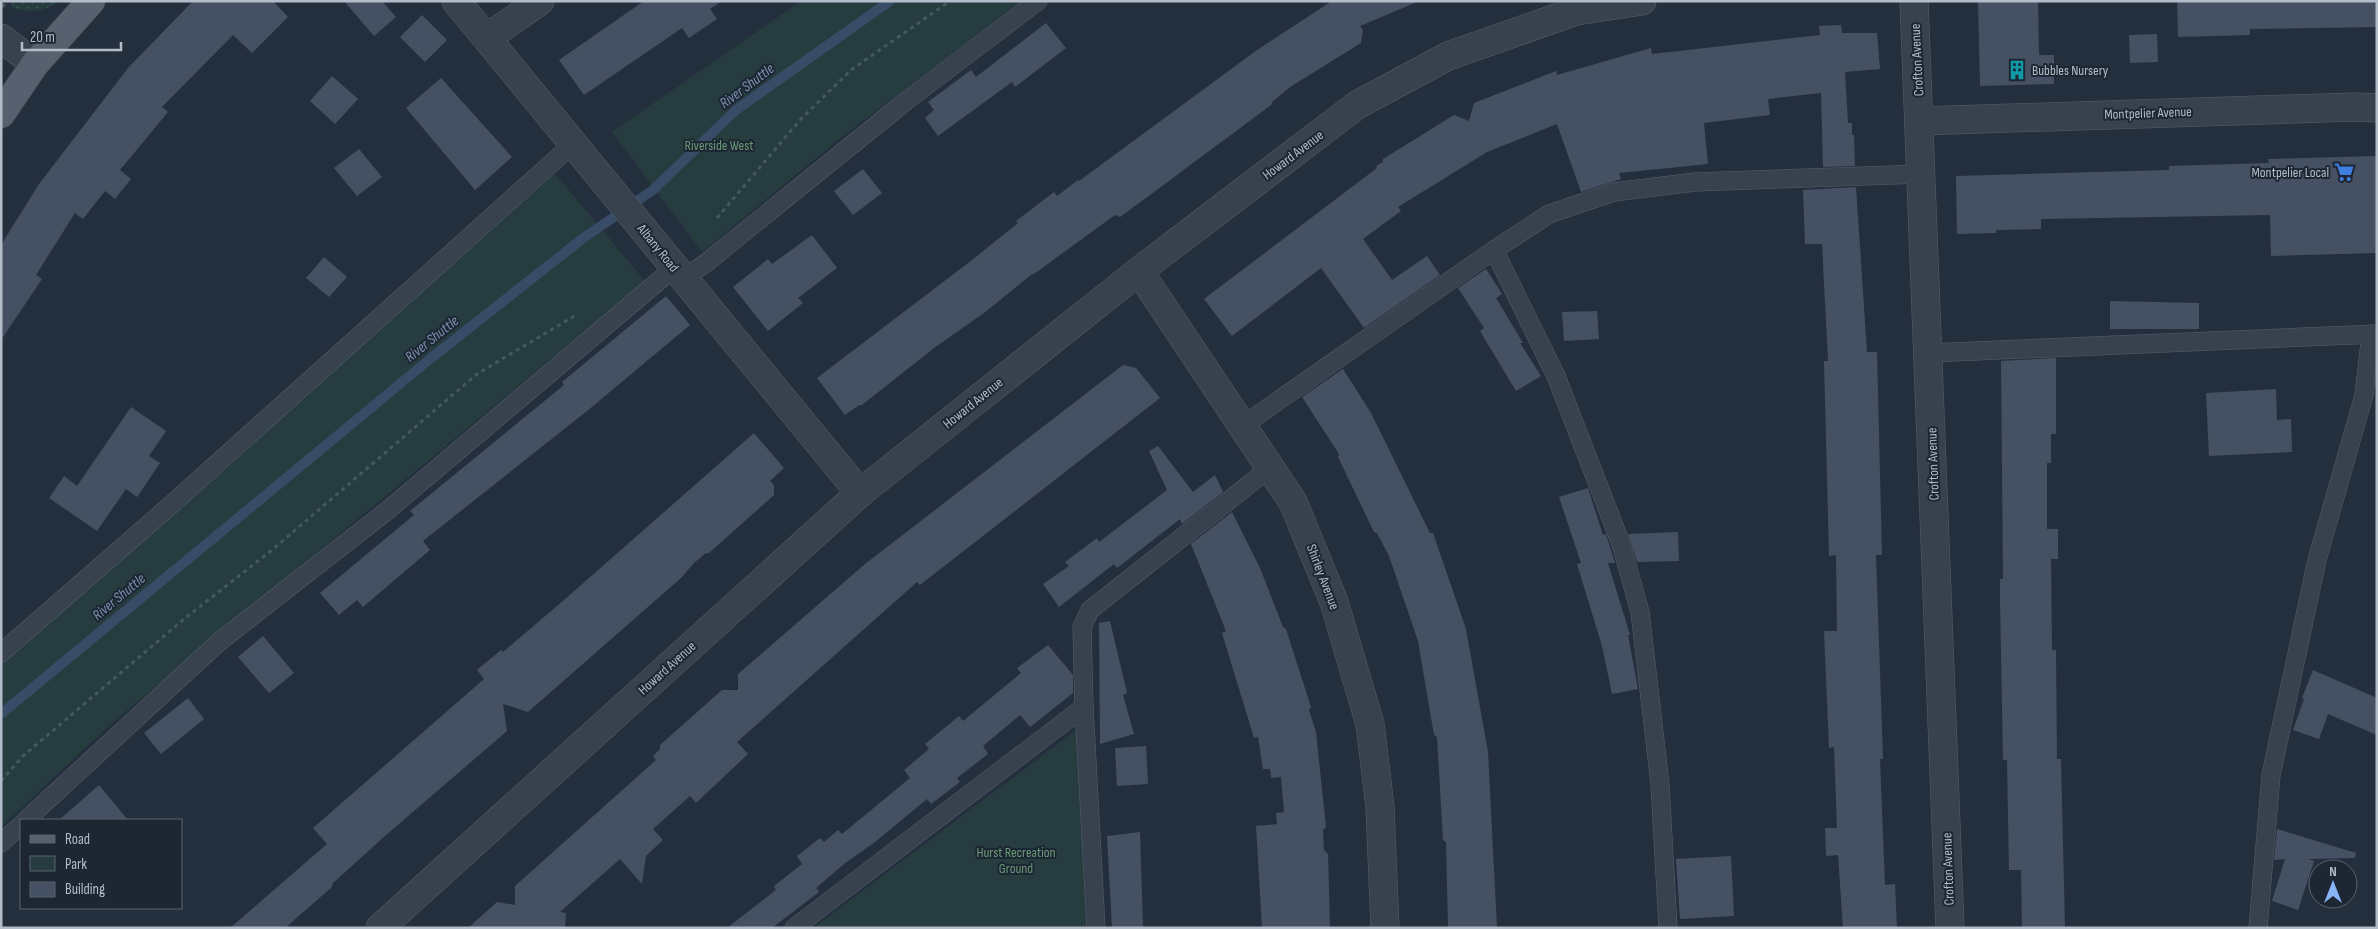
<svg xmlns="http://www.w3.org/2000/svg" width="2378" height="929" viewBox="0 0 2378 929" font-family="'Sofia Sans Condensed',sans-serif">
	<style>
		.grass { fill: url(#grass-dots) }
		.green { fill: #263c3f }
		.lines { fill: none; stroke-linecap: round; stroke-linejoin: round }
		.stream { stroke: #394c67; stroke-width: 10 }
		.building { fill: #455162 }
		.service-casing { stroke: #565f6c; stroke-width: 19 }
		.minor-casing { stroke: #565f6c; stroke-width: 29 }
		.primary-casing { stroke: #414a57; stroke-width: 29 }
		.path { stroke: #44595c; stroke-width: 3; stroke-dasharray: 4 4; stroke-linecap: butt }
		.service { stroke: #38414e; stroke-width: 18 }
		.minor { stroke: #38414e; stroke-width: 28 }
		.primary { stroke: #56606e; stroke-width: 28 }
		.labels { text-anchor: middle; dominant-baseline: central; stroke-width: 4; stroke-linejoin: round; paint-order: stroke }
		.street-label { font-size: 14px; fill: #b4bcc9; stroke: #1d2633 }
		.poi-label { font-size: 14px; fill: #b4bcc9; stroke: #1d2633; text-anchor: start }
		.park-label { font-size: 14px; fill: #6b9a76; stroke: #1d2633 }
		.water-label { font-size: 15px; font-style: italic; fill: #7c92b1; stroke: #1d2633 }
	</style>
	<defs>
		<pattern id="grass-dots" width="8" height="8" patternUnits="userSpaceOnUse" patternTransform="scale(1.25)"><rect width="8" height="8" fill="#263c3f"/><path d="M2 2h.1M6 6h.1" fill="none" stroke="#435659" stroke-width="1.8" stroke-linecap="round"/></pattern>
	</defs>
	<rect width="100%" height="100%" fill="#242f3e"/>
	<path class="grass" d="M13,1H59C47,12 23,14 10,6Z"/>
	<g class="green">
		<path d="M801,1H1022L843,136L702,252L612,132Z"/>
		<path d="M552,170L645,281L112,723L1,827V654Z"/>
		<path d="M1079,728L1086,928H813Z"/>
	</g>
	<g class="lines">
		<path class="stream" d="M1,714L430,359L582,239L653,190L736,110L890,1"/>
	</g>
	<g class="building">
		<path d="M193,1H273L288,17L252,53L233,35L162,107L168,112L120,170L131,179L115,199L105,191L83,219L75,213L36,275L42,279L1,340V245L39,184L128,68Z"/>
		<path d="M344,1H382L396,17L374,36Z"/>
		<path d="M644,1H722L710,9L717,19L689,38L682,28L584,95L559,60Z"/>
		<path d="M1332,1L1417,2L1360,26L1363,30L1361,43L1290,87L1272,102L1271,105L1150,195L1120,217L1115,215L1034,274H1032L984,313L934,348L862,405H859L845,415L817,378L972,260L1018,223L1016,221L1054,192L1057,196L1078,180L1079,181L1257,50Z"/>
		<path d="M1978,1H2038L2039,55H2054V84L1980,86Z"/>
		<path d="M2177,1H2377V27L2250,29V35L2178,37Z"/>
		<path d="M422,15L447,40L425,62L400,37Z"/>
		<path d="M1046,23L1066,48L1015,87L1012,82L938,136L925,118L934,110L928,102L971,70L976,77Z"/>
		<path d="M1841,25L1842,33H1877L1880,69L1845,72L1848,123H1852V135H1854L1855,166L1823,167L1821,93L1768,99L1770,115L1704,123L1708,164L1619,173L1621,179L1581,192L1557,124L1487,152L1398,207L1401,211L1363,239L1392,280L1427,256L1440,275L1364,328L1321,268L1232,336L1204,299L1377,168L1376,166L1383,162V159L1454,115L1469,121L1474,103L1556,71L1557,75L1651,48L1652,54L1820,35L1819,26Z"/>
		<path d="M2157,34L2158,62L2130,63L2129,35Z"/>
		<path d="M332,76L358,99L335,124L310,101Z"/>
		<path d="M441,78L512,157L475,190L406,108Z"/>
		<path d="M359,149L382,177L357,196L334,168Z"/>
		<path d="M2377,156V253L2271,256L2270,215L2041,219V229L1996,230V233L1957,234L1956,176L2169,170V166L2269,163L2268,159Z"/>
		<path d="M863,169L882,193L853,215L834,191Z"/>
		<path d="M1856,187L1867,352H1877L1882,555H1876L1883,759H1880L1885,885L1895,884L1897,928H1843L1838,855L1826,856L1825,828H1837L1834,747L1829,748L1824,631H1837L1836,555L1829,556L1824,361H1828L1822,244H1805L1803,190Z"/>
		<path d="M812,235L837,268L798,298L803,303L768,331L733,287L768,259L772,264Z"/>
		<path d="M324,257L347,277L329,297L306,278Z"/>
		<path d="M1486,269L1502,294L1496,298L1523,343H1520L1541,376L1516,391L1480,331L1484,328L1458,288Z"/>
		<path d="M666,296L690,325L587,411L423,541L430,550L363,607L357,600L339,615L320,593L414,515L410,511L564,385L562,382Z"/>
		<path d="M2110,301L2199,303V329H2110Z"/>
		<path d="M1597,311L1599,339L1564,341L1562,312Z"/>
		<path d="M2056,358V434H2051V463H2047V529H2058V559H2051L2052,650H2056L2057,759H2061L2065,928H2022L2021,870H2009L2007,760H2003L2000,600V579H2003L2001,361Z"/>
		<path d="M1123,365L1136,368L1160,398L920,585L917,582L737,742L748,754L696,803L690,796L653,829L663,840L646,856L642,884L620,859L560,912L566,913L565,928H468L497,902L515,905V886L656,760L653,756L660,749V745L722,690H738V674L865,564Z"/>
		<path d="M1343,369L1371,413L1430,533H1433L1466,629L1488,752L1497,928H1448L1446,842L1443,840L1437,737L1434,735L1418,641L1389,556L1377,533L1374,532L1338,457L1339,454L1302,397Z"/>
		<path d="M2276,389L2277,420L2291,419L2292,452L2209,456L2206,393Z"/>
		<path d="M131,407L166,431L149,456L160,463L137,497L126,489L97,531L49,498L64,476L77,486Z"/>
		<path d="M754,433L784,468L770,481L774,485V495L709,553H706L694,563L681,578L528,712L503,704L507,731L385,836L332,884V887L285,928H230L327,844L313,828L484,679L477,670L501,650L503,652L564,600Z"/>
		<path d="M1158,446L1193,492L1215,475L1223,492L1182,524L1180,519L1117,568L1114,564L1059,607L1043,584L1069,566L1065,562L1097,538L1099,542L1167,490L1149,451Z"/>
		<path d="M1588,488L1603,535L1606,534L1615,563H1608L1630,635H1628L1638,689L1612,694L1602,646L1577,564L1581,563L1559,497Z"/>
		<path d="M1232,512L1260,568L1283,627L1286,629L1311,707L1309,710L1316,732L1326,827L1323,830L1324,850L1328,854L1330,928H1262L1256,826L1277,824L1276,813L1284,812L1281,777L1271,778L1270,769H1263L1258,737L1254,738L1222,633L1226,631L1191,544Z"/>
		<path d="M1678,532L1679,561L1637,562L1628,534Z"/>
		<path d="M1110,621L1127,693L1123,695L1134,734L1100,744L1099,623Z"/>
		<path d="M263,636L294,673L269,693L238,657Z"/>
		<path d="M1048,645L1073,675V693L1030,727L1020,715L983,746L988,754L957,778L960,782L931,804L927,799L875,842L844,864L816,888L819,892L772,928H727L776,890L774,886L802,864L797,856L820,838L824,842L838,830L842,834L910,778L904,770L929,749L925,744L959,716L963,721L1021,673L1017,668Z"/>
		<path d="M2313,670L2377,698V735L2328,714L2319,739L2293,730L2304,699L2302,698Z"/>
		<path d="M188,698L204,719L161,754L144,733Z"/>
		<path d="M1146,746L1148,784L1117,786L1115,748Z"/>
		<path d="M99,785L128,820H59Z"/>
		<path d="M2277,829L2356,853L2355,858L2308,859L2314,861L2298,910L2272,901L2285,859L2274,860Z"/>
		<path d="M1140,832L1143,928H1112L1107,836Z"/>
		<path d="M1731,856L1734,916L1680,919L1676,859Z"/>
	</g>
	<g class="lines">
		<defs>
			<g id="service">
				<path d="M1494,250L1549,214L1614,192L1695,182L1922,174"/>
				<path d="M683,279L707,262L906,101L1038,1"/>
				<path d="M1929,353L2377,334"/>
				<path d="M1242,426L1494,250L1556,376L1621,544L1640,612L1660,784L1668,928"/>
				<path d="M1,653L172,504L573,144"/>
				<path d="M1084,707L1082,627L1090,610L1270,468"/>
				<path d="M26,820L219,642L388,510L674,268"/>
				<path d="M1,843L21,825"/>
				<path d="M794,928L1084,707L1096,928"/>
				<path d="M2258,928L2271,775L2317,560L2364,395L2371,334"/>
			</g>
			<g id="minor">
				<path d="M456,1L860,493"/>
				<path d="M1914,1L1950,928"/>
				<path d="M1,38L35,64"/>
				<path d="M487,38L540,1"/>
				<path d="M1920,121L2354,107L2377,108"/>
				<path d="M1139,271L1293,502L1334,602L1370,724L1380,807L1385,928"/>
				<path d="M380,928L860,493L1139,271L1357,105L1448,56L1576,11L1642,1"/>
			</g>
			<path id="primary" d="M1,114L35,64L91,1"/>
		</defs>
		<use href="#service" class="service-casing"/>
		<use href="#minor" class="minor-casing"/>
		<use href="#primary" class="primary-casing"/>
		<g class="path">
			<path d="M2,7L8,1"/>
			<path d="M717,218L800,120L851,70L950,1"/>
			<path d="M1,781L23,756L184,619L272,550L477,374L576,315"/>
		</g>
		<use href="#service" class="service"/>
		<use href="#minor" class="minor"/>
		<use href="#primary" class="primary"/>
	</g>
	<defs>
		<symbol id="building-bare" viewBox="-9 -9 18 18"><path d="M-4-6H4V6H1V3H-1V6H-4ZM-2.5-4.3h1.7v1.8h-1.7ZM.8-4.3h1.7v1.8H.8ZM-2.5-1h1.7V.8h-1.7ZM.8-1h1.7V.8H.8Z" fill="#0f9aa8" stroke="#1d2633" stroke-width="2.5" paint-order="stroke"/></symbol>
		<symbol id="supermarket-bare" viewBox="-9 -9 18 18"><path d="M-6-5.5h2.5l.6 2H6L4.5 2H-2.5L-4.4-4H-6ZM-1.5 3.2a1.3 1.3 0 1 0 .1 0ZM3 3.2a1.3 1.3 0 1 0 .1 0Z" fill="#3f7fe0" stroke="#1d2633" stroke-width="2.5" paint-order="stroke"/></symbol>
	</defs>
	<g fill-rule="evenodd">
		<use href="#building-bare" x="2003" y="56" width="28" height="28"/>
		<use href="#supermarket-bare" x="2330" y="158" width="28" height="28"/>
	</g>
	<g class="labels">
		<g class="street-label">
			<text transform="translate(1917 60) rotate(-93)">Crofton Avenue</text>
			<text transform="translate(2148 113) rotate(-2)">Montpelier Avenue</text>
			<text transform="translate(1293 155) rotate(-37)">Howard Avenue</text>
			<text transform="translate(658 248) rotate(51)">Albany Road</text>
			<text transform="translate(973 403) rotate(-39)">Howard Avenue</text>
			<text transform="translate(1933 464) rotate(-92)">Crofton Avenue</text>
			<text transform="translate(1323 577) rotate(69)">Shirley Avenue</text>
			<text transform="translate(667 668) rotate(-42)">Howard Avenue</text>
			<text transform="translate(1948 869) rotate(-92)">Crofton Avenue</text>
		</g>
		<g class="poi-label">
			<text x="2032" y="70">Bubbles Nursery</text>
			<text x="2329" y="172" text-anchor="end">Montpelier Local</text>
		</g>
		<g class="park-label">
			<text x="719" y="145">Riverside West</text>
			<text x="1016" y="852">Hurst Recreation<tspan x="1016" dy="16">Ground</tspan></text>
		</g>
		<g class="water-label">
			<text transform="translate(747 86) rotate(-37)">River Shuttle</text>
			<text transform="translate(432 339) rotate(-39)">River Shuttle</text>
			<text transform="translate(119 597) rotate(-40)">River Shuttle</text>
		</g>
	</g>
	<rect width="2378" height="929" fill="none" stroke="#b4bcc9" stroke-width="5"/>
	<rect x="20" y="819" width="162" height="90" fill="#1d2633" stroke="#59626f"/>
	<rect x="30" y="835" width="25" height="8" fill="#56606e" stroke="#59626f"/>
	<text x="65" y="844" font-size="15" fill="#b4bcc9">Road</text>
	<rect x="30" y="856" width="25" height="15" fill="#263c3f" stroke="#59626f"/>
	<text x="65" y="869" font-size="15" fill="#b4bcc9">Park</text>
	<rect x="30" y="882" width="25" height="15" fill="#455162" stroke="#59626f"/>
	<text x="65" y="894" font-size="15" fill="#b4bcc9">Building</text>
	<g transform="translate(2333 884)"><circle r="24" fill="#1d2633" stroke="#59626f"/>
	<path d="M0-4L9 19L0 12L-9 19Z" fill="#8ab4f8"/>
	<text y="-8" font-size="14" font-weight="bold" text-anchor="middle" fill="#b4bcc9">N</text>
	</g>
	<path d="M22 42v8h99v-8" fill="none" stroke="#b4bcc9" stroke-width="2.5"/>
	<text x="30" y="42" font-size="15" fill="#b4bcc9" stroke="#1d2633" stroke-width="4" paint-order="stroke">20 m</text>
</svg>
